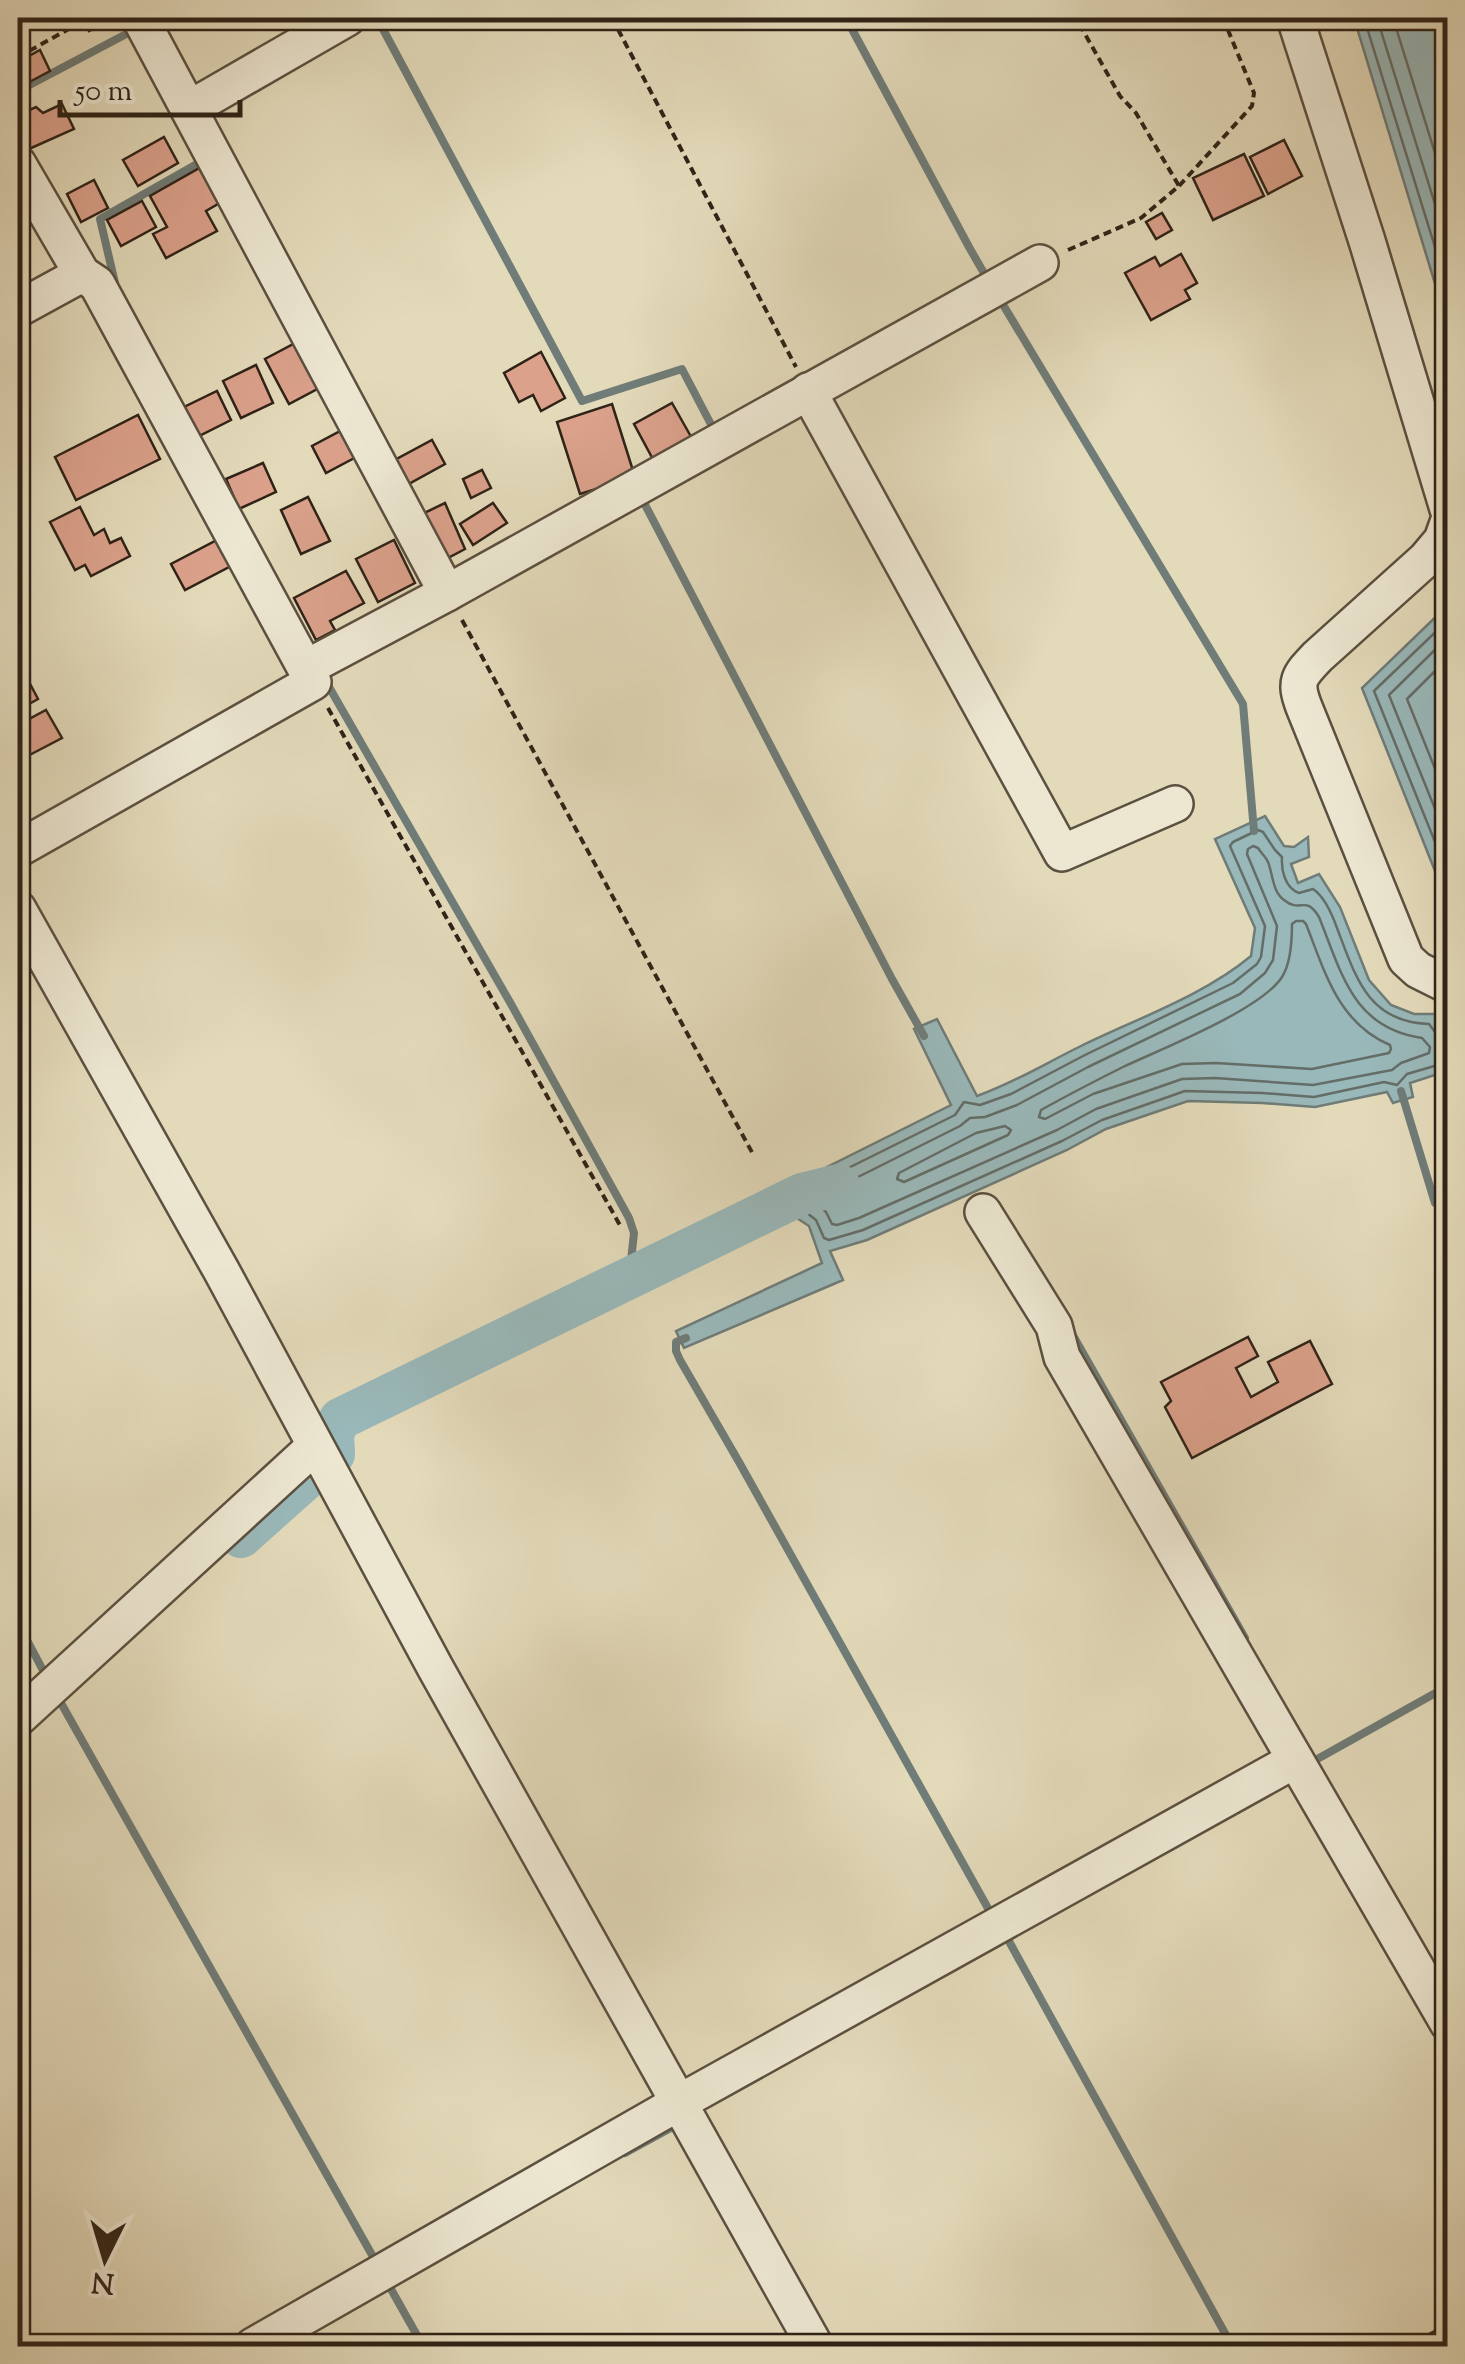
<svg xmlns="http://www.w3.org/2000/svg" width="1465" height="2364" viewBox="0 0 1465 2364" font-family="'Sorts Mill Goudy',serif">
	<style>
		.water { fill: #99b8b9; stroke: #6f7c78; stroke-width: 2.5 }
		.lines { fill: none; stroke-linecap: round; stroke-linejoin: round }
		.shore { stroke: #646d68; stroke-width: 2.5 }
		.stream { stroke: #6f7c78; stroke-width: 8 }
		.river { stroke: #99b8b9; stroke-width: 42 }
		.building { fill: #dba18b; stroke: #2f2217; stroke-width: 2.5 }
		.minor-casing { stroke: #5c5040; stroke-width: 40 }
		.path { stroke: #2f2217; stroke-width: 4; stroke-dasharray: 8 5; stroke-linecap: butt }
		.minor { stroke: #ede7d2; stroke-width: 35 }
	</style>
	<rect width="100%" height="100%" fill="#e3daba"/>
	<filter id="stains"><feTurbulence type="fractalNoise" baseFrequency=".002" numOctaves="4"/><feColorMatrix values="0 0 0 0 .2 0 0 0 0 .09 0 0 0 0 .02 0 0 0 .5 -.17"/></filter>
	<radialGradient id="worn" r=".72"><stop offset=".6" stop-color="#630" stop-opacity="0"/><stop offset="1" stop-color="#630" stop-opacity=".3"/></radialGradient>
	<g class="water">
		<path d="M1354,18H1447V323Z"/>
		<path d="M1447,606V901L1362,688Z"/>
		<path d="M1265,816L1284,846L1294,847L1308,837L1309,857L1291,864L1298,883L1319,874L1340,907L1369,980L1391,1005L1414,1014H1438L1447,1043V1071L1410,1083L1413,1097L1393,1103L1387,1092L1315,1107L1262,1103L1188,1101L1106,1129L1067,1150L867,1240L830,1251L843,1280L684,1348L676,1331L822,1263L809,1226L789,1213L779,1191L951,1105L914,1029L937,1019L977,1096C1014,1083 1046,1063 1081,1046C1136,1019 1203,996 1251,956L1255,928L1215,839Z"/>
	</g>
	<g class="lines">
		<g class="shore">
			<path d="M1364,18L1448,289"/>
			<path d="M1377,18L1448,246"/>
			<path d="M1393,18L1448,195"/>
			<path d="M1448,620L1374,691L1448,874"/>
			<path d="M1448,637L1389,695L1448,841"/>
			<path d="M1448,658L1407,699L1448,801"/>
			<path d="M1253,846L1258,848C1261,853 1266,857 1268,862C1273,874 1272,891 1284,900C1301,914 1305,894 1319,917C1342,974 1353,1028 1422,1038L1430,1047L1429,1053L1401,1063L1392,1070L1313,1085L1215,1078L1182,1079L1096,1109L1057,1130L859,1218L837,1225L832,1224L826,1212L816,1203L818,1197L960,1126L970,1118L985,1117L1017,1105L1088,1067L1240,994L1265,973L1273,960L1277,926L1247,854L1248,849Z"/>
			<path d="M1296,921H1303L1306,924C1325,972 1338,1023 1390,1045L1391,1049L1389,1053L1312,1069L1216,1063L1182,1064L1093,1094L1045,1119L1039,1117L1041,1110C1068,1095 1095,1081 1123,1067C1161,1049 1261,1010 1282,977C1291,963 1292,940 1292,924Z"/>
			<path d="M1448,1038L1438,1036L1429,1024C1368,1022 1356,978 1337,928C1332,914 1325,897 1313,889L1299,893C1285,888 1281,870 1282,857L1275,850L1263,832L1258,830L1233,842L1230,846L1265,926L1261,957L1257,964L1233,983L1083,1056L1011,1094L980,1105L964,1102L955,1115L796,1194L794,1199L798,1206L816,1220L824,1238L829,1240L863,1230L1062,1141L1102,1120L1185,1091L1262,1093L1314,1097L1384,1082L1397,1085L1407,1074L1448,1062"/>
			<path d="M1005,1126L1011,1130L1008,1135L904,1182L897,1179L899,1173L976,1133Z"/>
		</g>
		<g class="stream">
			<path d="M377,18L582,401L682,369L715,432"/>
			<path d="M846,18L969,247L989,282"/>
			<path d="M18,91L132,31L134,34"/>
			<path d="M115,283L100,219L204,160"/>
			<path d="M999,298L1243,704L1254,831"/>
			<path d="M640,495L892,979L924,1036"/>
			<path d="M325,680L511,1004L629,1218L634,1233L629,1279"/>
			<path d="M1401,1091L1435,1203L1448,1208"/>
			<path d="M1071,1332L1245,1638"/>
			<path d="M686,1338L676,1342V1351L680,1360L739,1462L994,1919"/>
			<path d="M18,1623L46,1676"/>
			<path d="M57,1696L376,2262"/>
			<path d="M1312,1762L1448,1686"/>
			<path d="M1005,1934L1232,2346"/>
			<path d="M625,2153L678,2124"/>
			<path d="M387,2282L423,2346"/>
		</g>
		<path class="river" d="M241,1537L334,1454L333,1433L340,1419L802,1194L839,1185"/>
	</g>
	<g class="building">
		<path d="M18,18H49L18,35Z"/>
		<path d="M81,18H111L112,19L89,31Z"/>
		<path d="M40,50L50,71L18,88V62Z"/>
		<path d="M62,104L74,129L29,149L18,124V115L36,107L43,113Z"/>
		<path d="M164,137L178,163L138,186L123,160Z"/>
		<path d="M1284,140L1302,176L1268,194L1250,157Z"/>
		<path d="M1244,154L1264,196L1213,220L1193,178Z"/>
		<path d="M203,166L223,201L206,211L217,231L166,258L153,234L167,227L150,196Z"/>
		<path d="M94,180L108,208L81,222L67,194Z"/>
		<path d="M142,201L156,227L121,246L107,220Z"/>
		<path d="M1162,213L1172,230L1156,239L1146,222Z"/>
		<path d="M1181,254L1197,283L1185,290L1190,299L1151,320L1125,273L1155,257L1160,266Z"/>
		<path d="M299,341L323,386L289,404L265,359Z"/>
		<path d="M541,352L565,398L541,411L533,395L519,402L504,373Z"/>
		<path d="M256,365L273,403L241,418L223,381Z"/>
		<path d="M217,391L231,420L199,436L184,407Z"/>
		<path d="M672,403L694,442L655,463L634,424Z"/>
		<path d="M612,404L635,477L580,494L557,422Z"/>
		<path d="M138,415L160,459L76,500L55,457Z"/>
		<path d="M344,429L358,456L326,473L312,446Z"/>
		<path d="M432,440L445,464L405,486L391,462Z"/>
		<path d="M263,463L276,492L239,509L226,479Z"/>
		<path d="M482,470L491,488L471,498L463,479Z"/>
		<path d="M308,497L330,541L301,554L281,510Z"/>
		<path d="M445,503L465,549L444,560L418,516Z"/>
		<path d="M493,503L507,523L473,545L460,524Z"/>
		<path d="M80,507L94,535L104,529L110,543L121,538L130,556L91,576L85,565L75,570L50,522Z"/>
		<path d="M217,540L231,566L185,590L171,564Z"/>
		<path d="M394,540L415,583L378,602L356,559Z"/>
		<path d="M346,571L364,603L330,621L335,630L316,640L294,598Z"/>
		<path d="M28,680L38,699L18,710V686Z"/>
		<path d="M46,710L62,738L18,761V725Z"/>
		<path d="M1248,1337L1258,1356L1236,1368L1251,1397L1278,1382L1268,1362L1310,1341L1332,1384L1192,1458L1165,1407L1171,1401L1161,1382Z"/>
		<path d="M1448,2324V2346H1406Z"/>
	</g>
	<g class="lines">
		<defs>
			<g id="minor">
				<path d="M140,18L447,593"/>
				<path d="M1295,18L1367,241L1448,509"/>
				<path d="M189,109L347,18"/>
				<path d="M18,164L82,274L97,284L313,682L18,849"/>
				<path d="M18,309L82,274"/>
				<path d="M808,391L1062,853L1175,804"/>
				<path d="M1448,523L1442,540L1426,559L1317,657C1299,676 1294,681 1304,707L1406,959L1418,970L1448,985"/>
				<path d="M306,668L447,593L1040,263"/>
				<path d="M18,909L221,1270L436,1669L815,2346"/>
				<path d="M983,1212L1054,1326L1062,1357L1448,2023"/>
				<path d="M18,1718L315,1446"/>
				<path d="M253,2346L680,2102L1295,1760"/>
			</g>
		</defs>
		<use href="#minor" class="minor-casing"/>
		<g class="path">
			<path d="M612,18L796,367"/>
			<path d="M18,57L78,24"/>
			<path d="M1179,186L1252,106L1254,93L1223,18"/>
			<path d="M1068,250L1141,218L1179,186L1136,113L1120,96L1076,18"/>
			<path d="M462,620L754,1156"/>
			<path d="M328,708L621,1227"/>
		</g>
		<use href="#minor" class="minor"/>
	</g>
	<rect width="1465" height="2364" fill="none" stroke="#e3daba" stroke-width="60"/>
	<rect x="20" y="20" width="1425" height="2324" fill="none" stroke="#2f2217" stroke-width="5"/>
	<rect x="30" y="30" width="1405" height="2304" fill="none" stroke="#2f2217" stroke-width="2.5"/>
	<g transform="translate(105 2259) rotate(185)" stroke="#ede7d2" stroke-width="8" paint-order="stroke">
	<path d="M0-8L18 38L0 25L-18 38Z" fill="#2f2217"/>
	<text y="-15" font-size="28" font-weight="bold" text-anchor="middle" fill="#2f2217">N</text>
	</g>
	<path d="M60 100v15h180v-15" fill="none" stroke="#2f2217" stroke-width="5"/>
	<text x="75" y="100" font-size="30" fill="#2f2217" stroke="#ede7d2" stroke-width="8" paint-order="stroke">50 m</text>
	<rect width="100%" height="100%" filter="url(#stains)"/>
	<rect width="100%" height="100%" fill="url(#worn)"/>
</svg>
